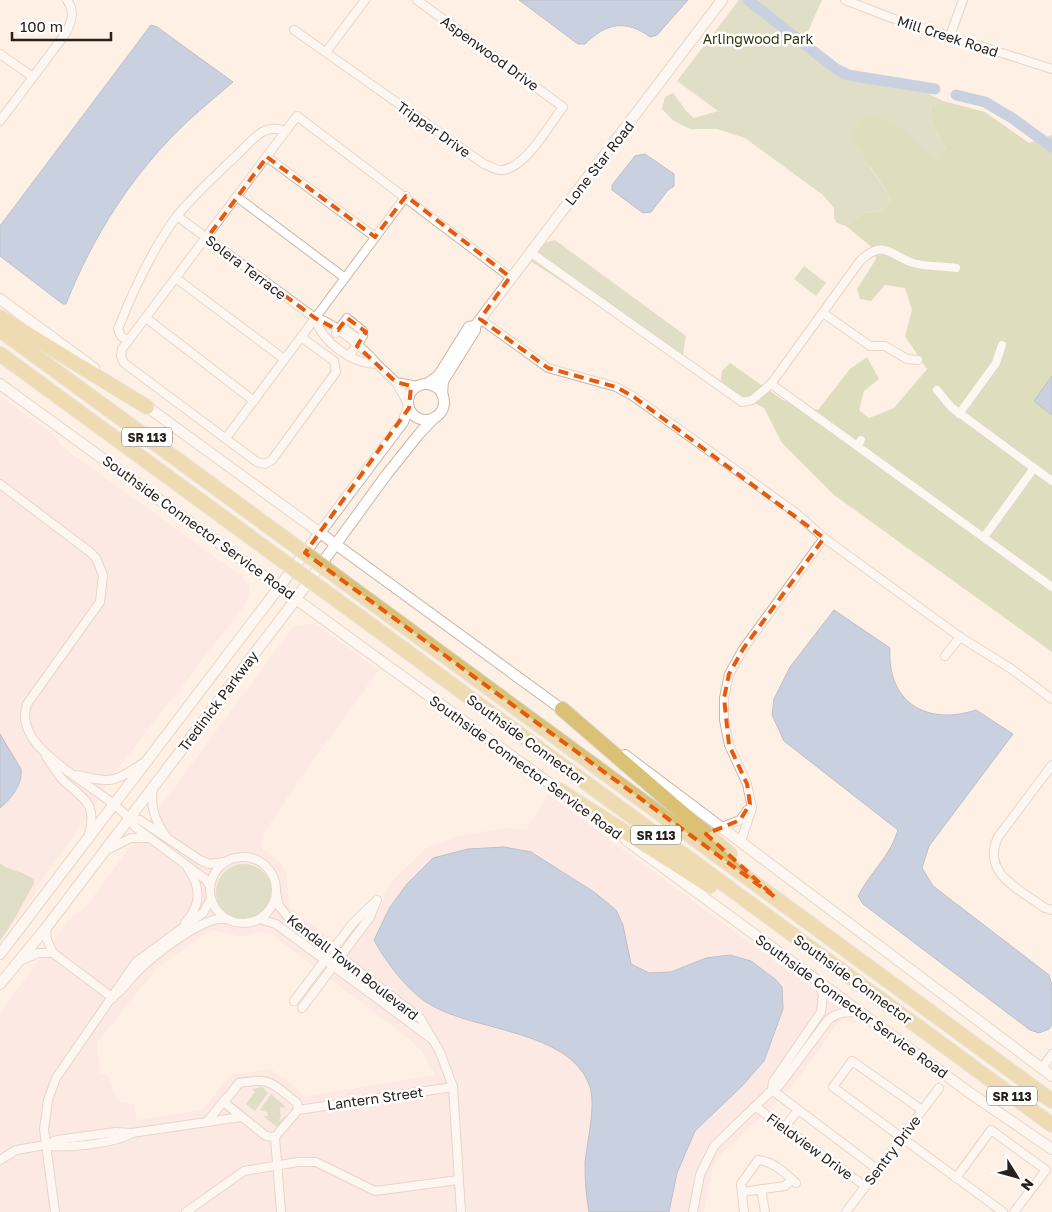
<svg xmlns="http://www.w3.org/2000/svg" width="1052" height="1212" viewBox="0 0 1052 1212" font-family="'Golos Text',sans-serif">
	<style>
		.commercial { fill: #fce1e1; fill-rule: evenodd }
		.green { fill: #bcc79f }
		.forest { fill: #b9c88f }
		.water { fill: #8bacdc; stroke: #6d82a2 }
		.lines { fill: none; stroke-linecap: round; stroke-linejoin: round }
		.river { stroke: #8bacdc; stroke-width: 11 }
		.street-casing { stroke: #cbb5a4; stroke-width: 10 }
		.secondary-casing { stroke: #cbb5a4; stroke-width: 12 }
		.highway-casing { stroke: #d4d2d1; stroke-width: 16 }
		.street { stroke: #fff; stroke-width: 8 }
		.secondary { stroke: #fff; stroke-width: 10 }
		.highway { stroke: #dbc173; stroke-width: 14 }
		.highway-bridge-casing { stroke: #d4d2d1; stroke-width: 16; stroke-linecap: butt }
		.highway-bridge { stroke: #dbc173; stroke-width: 14 }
		.marked { fill: none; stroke: #e8590c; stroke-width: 4; stroke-dasharray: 10 6; stroke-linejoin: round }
		.labels { text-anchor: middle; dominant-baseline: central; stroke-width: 5; stroke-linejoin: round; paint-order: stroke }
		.shield { fill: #fff; stroke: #68635f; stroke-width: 1 }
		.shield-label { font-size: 12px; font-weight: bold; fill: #28201a }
		.street-label { font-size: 14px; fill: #28201a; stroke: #fff }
		.park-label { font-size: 14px; fill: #2f380c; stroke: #fff }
	</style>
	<rect width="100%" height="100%" fill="#fef0e5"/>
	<g class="commercial">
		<path d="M0,396L54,435L63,447L243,577L249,586V595L245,605L112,776L88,817L37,886L35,894L11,927L19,907L34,884V880L28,873L16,872L0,863V808L17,788L21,769L0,734Z"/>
		<path d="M314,623L379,670L297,783L264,833L261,848L280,862L286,873L289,905L294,911L349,953L377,914L389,884L425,849L454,837L504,828L526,830L548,794L860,1024L845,1020L839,1022L790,1089L720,1155L713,1167L704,1212H0V1013L72,916L85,908L293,627ZM214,930L241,937L260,932L271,934L409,1039L422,1052L435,1075L306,1096L271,1069L231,1075L202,1110L137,1120L134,1104L121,1102L115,1097L111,1082L106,1073L100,1074L97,1043L158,967L206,934Z"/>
	</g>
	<g class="green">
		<path d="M739,0H822L802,45L835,71L850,79L923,91L943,101L930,107L932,123L945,148L939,164L925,151L870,167L891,199L883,211L863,213L846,226L837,223L834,218V208L823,195L745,138L717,129H690L674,121L662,109L665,97L673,93L687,112L694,118L718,111L677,81Z"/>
		<path d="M555,240L686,336L682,360L529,260L544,243Z"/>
		<path d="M804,266L826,283L816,296L794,279Z"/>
		<path d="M0,863C10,872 24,870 34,880V884C22,903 14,923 0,941Z"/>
		<circle cx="244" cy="892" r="28"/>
		<path d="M262,1087L268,1093L255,1111L246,1104L255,1092L252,1089Z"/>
		<path d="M271,1094L286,1107L280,1108L281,1117L277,1123L287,1115L277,1127L263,1116H268L267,1112L260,1110Z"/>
	</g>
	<path class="forest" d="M943,101L985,112L1029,143L1052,135V652L834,495L782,443L764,408L720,385L722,371L730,363L783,400L818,410L850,369L867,357L879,379L864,391L859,410L869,418L894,408L927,369L905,336L912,310L905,288L885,285L871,301L860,299L857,289L876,259L875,250L846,226L863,213L883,211L891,199L852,138L861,119L874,115L902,128L939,163L945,148L932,123L930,107Z"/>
	<g class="water">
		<path d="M519,0H688L657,35L650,37C626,19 606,23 585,44H578Z"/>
		<path d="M151,25L157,27L233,82C218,95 203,107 189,120C135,170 93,235 66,304H63L0,256V226Z"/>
		<path d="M645,154L674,174V186L668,190L651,212L643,213L612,190V185L635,156Z"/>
		<path d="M1052,376V415L1034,401Z"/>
		<path d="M834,610L890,648C887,703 927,726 976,710L1013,734L929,846L922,868L933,886L1049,975L1052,986V1024L1049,1029L1039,1033L1030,1030L863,904L858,896C870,873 891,855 898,830L784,741L772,715L774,699L790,667Z"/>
		<path d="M0,734L21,769C23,784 11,799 0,808Z"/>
		<path d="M504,847L531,852L594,892L616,910L623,925L631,964L649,973L671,972L706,958L730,955L751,961L775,979L782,987L783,1009L764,1061L742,1086L695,1131L677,1173L669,1212H589C586,1196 585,1179 585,1163C587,1141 597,1104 589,1084C568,1030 474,1031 431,1005C409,993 385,961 374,940L390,907L407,884L433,858L468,849Z"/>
	</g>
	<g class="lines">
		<g class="river">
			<path d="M748,0L836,69L848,75L935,89"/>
			<path d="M956,95L985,102L1012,118L1052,147"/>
		</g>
		<defs>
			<g id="street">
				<path d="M845,0L889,17L1052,69"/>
				<path d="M294,30L484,164C490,166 497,171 502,170C526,168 549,125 563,107L417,0"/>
				<path d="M950,36L963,0"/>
				<path d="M326,52L365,0"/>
				<path d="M0,54L33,77"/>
				<path d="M0,121L66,33C72,21 75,11 67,0"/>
				<path d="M267,157L375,237"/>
				<path d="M237,197L345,278"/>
				<path d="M177,216L315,318"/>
				<path d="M530,252L742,402L752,400L771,384L860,261C884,238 889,255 913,263C926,267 942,266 956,268"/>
				<path d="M177,279L284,359"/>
				<path d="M823,313L870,346H885L907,359L918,360"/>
				<path d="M146,318L254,401"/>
				<path d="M315,318C331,320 367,351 377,364C352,364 322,342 315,318Z"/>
				<path d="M480,319L548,368L616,387L634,397L796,513L824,538L960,637L1010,668L1052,699"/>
				<path d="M341,326L360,341"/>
				<path d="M336,333L347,318L363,331V336L349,356"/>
				<path d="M301,337L334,361L336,372L272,460L265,464L257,462L124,363L121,356L122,349L297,116L510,277"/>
				<path d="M128,341L121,336L118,329C133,291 152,249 177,216C194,195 216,175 236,156C252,141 263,122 286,131"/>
				<path d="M377,364L396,382L409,405"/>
				<path d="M396,382L418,386"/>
				<path d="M771,384L857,446L861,440"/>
				<path d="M937,390L951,407L1052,481"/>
				<path d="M959,414L996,363L1002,345"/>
				<path d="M226,438L406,196"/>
				<path d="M857,446L1052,587"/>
				<path d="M0,484L90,552L96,558L103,575L100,602L27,704C9,755 114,789 135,827L205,879L210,886"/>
				<path d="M984,537L1034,468"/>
				<path d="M945,656L960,637"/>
				<path d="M46,756C51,764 56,772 62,779C82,799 98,801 89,834"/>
				<path d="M1052,765L998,837C981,873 1019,889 1045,908L1052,910"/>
				<path d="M77,775C112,783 113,783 143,763"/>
				<path d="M153,788C150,807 155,820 165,835"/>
				<path d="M129,817L140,820L200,860L209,864L224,862"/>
				<path d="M722,827L740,820L747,810"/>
				<path d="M741,841L752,808L747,784L729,745L724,720V698L729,674L743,649L824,538"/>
				<path d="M109,849L131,838H149"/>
				<circle cx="243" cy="890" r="33"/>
				<path d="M276,893L279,906L288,917L420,1018L440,1052L453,1087L461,1212"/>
				<path d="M260,919L276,924L432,1039"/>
				<path d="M185,923C201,905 202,888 188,869"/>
				<path d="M46,928L47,940L53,953L113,998"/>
				<path d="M20,961L38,953H53"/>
				<path d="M114,996C125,988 131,977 141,968C156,954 205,915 225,919"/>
				<path d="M294,1001L353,923L376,901"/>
				<path d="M302,1008L370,917L377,900"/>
				<path d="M1042,1068L1052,1054"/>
				<path d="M772,1090L877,1169"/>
				<path d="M772,1090L773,1082L821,1012L823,995L818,981"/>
				<path d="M756,1107L865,1186"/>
				<path d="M298,1110L297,1103C271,1083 272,1077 239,1083L225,1101L226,1104L266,1136L275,1137L298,1110L453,1087"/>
				<path d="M922,1110L852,1061L833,1087L1003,1212"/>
				<path d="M207,1122L226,1098"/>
				<path d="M784,1128L798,1110"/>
				<path d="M275,1137L281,1212"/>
				<path d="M45,1145C66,1149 113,1144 132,1133"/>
				<path d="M0,1160L16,1150L45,1145L57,1140L116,1132L132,1133L241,1117"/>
				<path d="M956,1178L991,1130L1046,1170L1014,1212"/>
				<path d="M761,1189L765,1212"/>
				<path d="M742,1192L785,1186L792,1180"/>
				<path d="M55,1212L44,1129L48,1100L56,1078L136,962L203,913L211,899"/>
				<path d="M186,1212L244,1171L298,1162H316L375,1191L458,1180"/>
				<path d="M693,1212L700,1175L714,1146L772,1090L779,1086L828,1020C838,1012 847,1011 860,1013"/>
				<path d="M744,1212L741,1184L758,1160C774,1162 784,1172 796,1183"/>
				<path d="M846,1212L939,1088"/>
			</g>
			<g id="secondary">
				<path d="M0,299L94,368"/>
				<path d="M475,326L722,0"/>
				<path d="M0,384L564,794"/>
				<path d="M427,384L439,375L469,327L475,326V330L443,381L442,394"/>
				<circle cx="426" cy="402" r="18"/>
				<path d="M142,403L567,713"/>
				<path d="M625,755L1052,1076"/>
				<path d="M626,840L970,1093L1052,1149"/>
				<path d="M0,954L280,586L403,422L409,408"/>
				<path d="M0,984L46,928L290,607L387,474L419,434L435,417"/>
			</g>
			<g id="highway">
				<path d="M0,317L147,407"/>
				<path d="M0,330L294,545"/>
				<path d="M0,354L283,561"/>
				<path d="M352,588L1052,1101"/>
				<path d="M341,603L1052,1125"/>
				<path d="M562,709L730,854"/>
				<path d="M559,790L710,886"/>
			</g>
		</defs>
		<use href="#street" class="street-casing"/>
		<use href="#secondary" class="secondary-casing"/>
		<use href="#highway" class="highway-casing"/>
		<use href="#street" class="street"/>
		<use href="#secondary" class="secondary"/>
		<use href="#highway" class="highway"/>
		<defs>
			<g id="highway-bridge">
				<path d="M294,545L352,588"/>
				<path d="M283,561L341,603"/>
			</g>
		</defs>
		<use href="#highway-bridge" class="highway-bridge-casing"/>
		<use href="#highway-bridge" class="highway-bridge"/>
	</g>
	<path d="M0 0H1052V1212H0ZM267,157L375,237L406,196L510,277L480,319L548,368L616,387L634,397L824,538L743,649L729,674L724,698L729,745L747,784L750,804L740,820L706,834L775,897L305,553L409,408L411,386L396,382L357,346L366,332L347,318L338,330L315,318L207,238Z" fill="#fef0e5" fill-opacity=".55" fill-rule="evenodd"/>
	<path class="marked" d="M267,157L375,237L406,196L510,277L480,319L548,368L616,387L634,397L824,538L743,649L729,674L724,698L729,745L747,784L750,804L740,820L706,834L775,897L305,553L409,408L411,386L396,382L357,346L366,332L347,318L338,330L315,318L207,238Z"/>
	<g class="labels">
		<g class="shield">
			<rect x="122" y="427.5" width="50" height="19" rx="4"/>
			<rect x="631" y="825.5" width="50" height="19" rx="4"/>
			<rect x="987" y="1086.5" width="50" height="19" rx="4"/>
		</g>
		<g class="shield-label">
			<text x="147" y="437">SR 113</text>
			<text x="656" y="835">SR 113</text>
			<text x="1012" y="1096">SR 113</text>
		</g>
		<g class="street-label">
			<text transform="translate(948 36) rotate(18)">Mill Creek Road</text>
			<text transform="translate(490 53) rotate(36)">Aspenwood Drive</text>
			<text transform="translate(434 129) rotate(35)">Tripper Drive</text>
			<text transform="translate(599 163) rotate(-52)">Lone Star Road</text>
			<text transform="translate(246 267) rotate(37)">Solera Terrace</text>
			<text transform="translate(199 527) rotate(36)">Southside Connector Service Road</text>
			<text transform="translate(218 701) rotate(-53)">Tredinick Parkway</text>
			<text transform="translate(526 739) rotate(36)">Southside Connector</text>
			<text transform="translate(526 767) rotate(36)">Southside Connector Service Road</text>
			<text transform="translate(353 967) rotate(38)">Kendall Town Boulevard</text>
			<text transform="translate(853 979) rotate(36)">Southside Connector</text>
			<text transform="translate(852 1006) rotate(36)">Southside Connector Service Road</text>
			<text transform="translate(375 1098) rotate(-8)">Lantern Street</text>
			<text transform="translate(810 1146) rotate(36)">Fieldview Drive</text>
			<text transform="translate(892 1150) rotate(-53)">Sentry Drive</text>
		</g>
		<g class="park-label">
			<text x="758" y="38">Arlingwood Park</text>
		</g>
	</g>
	<g transform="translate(1017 1177) rotate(127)" stroke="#ffffff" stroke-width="4" paint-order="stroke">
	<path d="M0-4L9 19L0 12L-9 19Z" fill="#28201a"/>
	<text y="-8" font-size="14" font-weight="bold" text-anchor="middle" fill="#28201a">N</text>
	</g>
	<path d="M12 32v8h99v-8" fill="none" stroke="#28201a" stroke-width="2.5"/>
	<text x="20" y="32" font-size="15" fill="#28201a" stroke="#ffffff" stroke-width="4" paint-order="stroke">100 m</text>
</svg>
